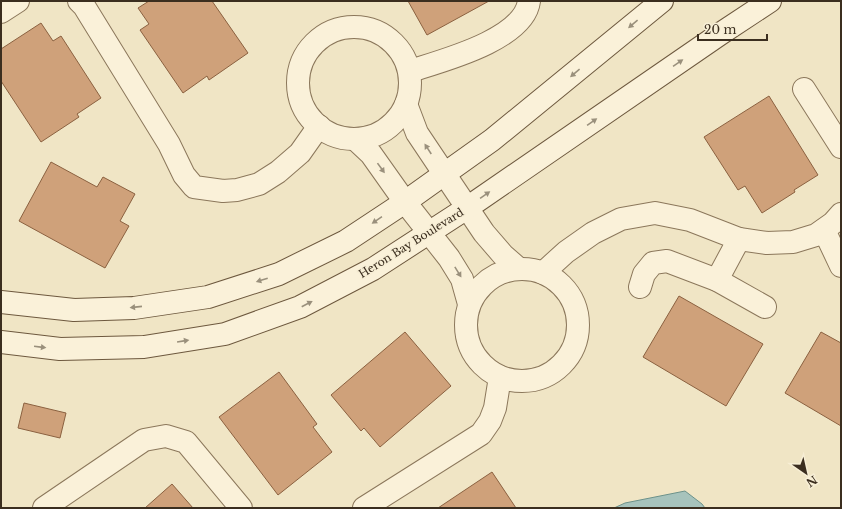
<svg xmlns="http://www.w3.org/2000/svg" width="842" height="509" viewBox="0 0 842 509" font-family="'Libre Baskerville',serif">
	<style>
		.water { fill: #a7c3bc; stroke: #6d928a }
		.building { fill: #cfa17a; stroke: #8b6140 }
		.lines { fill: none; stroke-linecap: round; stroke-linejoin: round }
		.street-casing { stroke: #8b775b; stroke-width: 24 }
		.secondary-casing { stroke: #6d583e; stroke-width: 24 }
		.street { stroke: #faf1d9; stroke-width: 22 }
		.secondary { stroke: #faf1d9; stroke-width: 22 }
		.oneway { fill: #9a907c }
		.labels { text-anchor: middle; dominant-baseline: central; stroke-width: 3; stroke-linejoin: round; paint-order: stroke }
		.street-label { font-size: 11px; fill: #3b2e1f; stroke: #f7eed5 }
	</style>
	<rect width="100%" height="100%" fill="#f0e5c5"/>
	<path class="water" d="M685,491L702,504L705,508H614L625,503Z"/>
	<g class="building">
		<path d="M149,1H212L248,53L209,80L207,76L183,93L140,30L149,24L138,8Z"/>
		<path d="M408,1H489L427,35Z"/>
		<path d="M41,23L53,41L61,36L101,98L77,114L79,117L41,142L1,81V49Z"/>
		<path d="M769,96L818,175L794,190L795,192L762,213L745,186L738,190L704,137Z"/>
		<path d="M51,162L97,187L103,177L135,194L120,221L129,226L105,268L19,221Z"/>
		<path d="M679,296L763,344L726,406L643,357Z"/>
		<path d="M405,332L451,386L380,447L364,428L361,431L331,395Z"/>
		<path d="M821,332L841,343V426L785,393Z"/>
		<path d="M279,372L317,424L313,427L332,452L278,495L219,417Z"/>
		<path d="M24,403L66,413L60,438L18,428Z"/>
		<path d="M492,472L516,508H438Z"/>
		<path d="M172,484L193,508H145Z"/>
	</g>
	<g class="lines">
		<defs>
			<g id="street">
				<path d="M79,1L84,6L169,144L184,175L194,187L223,191L237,190L259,184L278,172L300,153L319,126"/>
				<path d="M1,12L18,1"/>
				<circle cx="354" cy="83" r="56"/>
				<path d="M410,71C441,61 524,40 529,1"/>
				<path d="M804,89L841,147"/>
				<path d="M406,104L417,133L484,233L503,255L519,269"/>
				<path d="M355,139L371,154L405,202L449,258L462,279L469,304"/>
				<path d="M824,230L841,266"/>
				<path d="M739,239L717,280L765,307"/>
				<circle cx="522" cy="325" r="56"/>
				<path d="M543,273L566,252L593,233L621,219L655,213L690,220L739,239L767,243L793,242L816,235L833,223L841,214"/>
				<path d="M640,287L644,274L653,263L667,261L717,280"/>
				<path d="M44,508L144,440L166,436L186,442L241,508"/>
				<path d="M364,508L481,434L490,421L495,408L500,377"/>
			</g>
			<g id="secondary">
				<path d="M1,302L74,310L134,308L208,297L279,274L346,241L405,202L492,140L662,1"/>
				<path d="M1,342L60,349L144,347L225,334L300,307L373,269L467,208L720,34L770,1"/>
			</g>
		</defs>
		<use href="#street" class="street-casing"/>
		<use href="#secondary" class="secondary-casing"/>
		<use href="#street" class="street"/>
		<use href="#secondary" class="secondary"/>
	</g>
	<defs><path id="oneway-solid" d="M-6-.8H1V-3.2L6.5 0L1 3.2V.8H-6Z"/></defs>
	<g class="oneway">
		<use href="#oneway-solid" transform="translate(633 24) rotate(140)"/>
		<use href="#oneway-solid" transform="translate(678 63) rotate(-34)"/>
		<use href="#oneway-solid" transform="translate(575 73) rotate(140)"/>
		<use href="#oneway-solid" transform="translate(592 122) rotate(-35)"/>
		<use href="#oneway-solid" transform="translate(428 149) rotate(-123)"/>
		<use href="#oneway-solid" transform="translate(381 168) rotate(54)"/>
		<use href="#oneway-solid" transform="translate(485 195) rotate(-35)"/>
		<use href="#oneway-solid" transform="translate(377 220) rotate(146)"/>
		<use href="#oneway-solid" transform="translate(458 272) rotate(58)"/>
		<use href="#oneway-solid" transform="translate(262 280) rotate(163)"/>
		<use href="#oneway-solid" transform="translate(307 304) rotate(-28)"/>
		<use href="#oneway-solid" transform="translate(136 307) rotate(174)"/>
		<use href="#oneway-solid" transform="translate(183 341) rotate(-9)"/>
		<use href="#oneway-solid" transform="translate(40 347) rotate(7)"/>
	</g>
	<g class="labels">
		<g class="street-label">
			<text transform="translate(411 243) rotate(-32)">Heron Bay Boulevard</text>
		</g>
	</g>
	<rect width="842" height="509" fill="none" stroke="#3b2e1f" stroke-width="4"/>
	<g transform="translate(806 473) rotate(146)" stroke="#f7eed5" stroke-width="3" paint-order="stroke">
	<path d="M0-3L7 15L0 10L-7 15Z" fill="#3b2e1f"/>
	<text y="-6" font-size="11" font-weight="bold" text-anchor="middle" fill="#3b2e1f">N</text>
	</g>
	<path d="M698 34v6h69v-6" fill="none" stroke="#3b2e1f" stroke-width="2"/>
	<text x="704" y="34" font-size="12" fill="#3b2e1f" stroke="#f7eed5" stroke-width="3" paint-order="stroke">20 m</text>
</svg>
